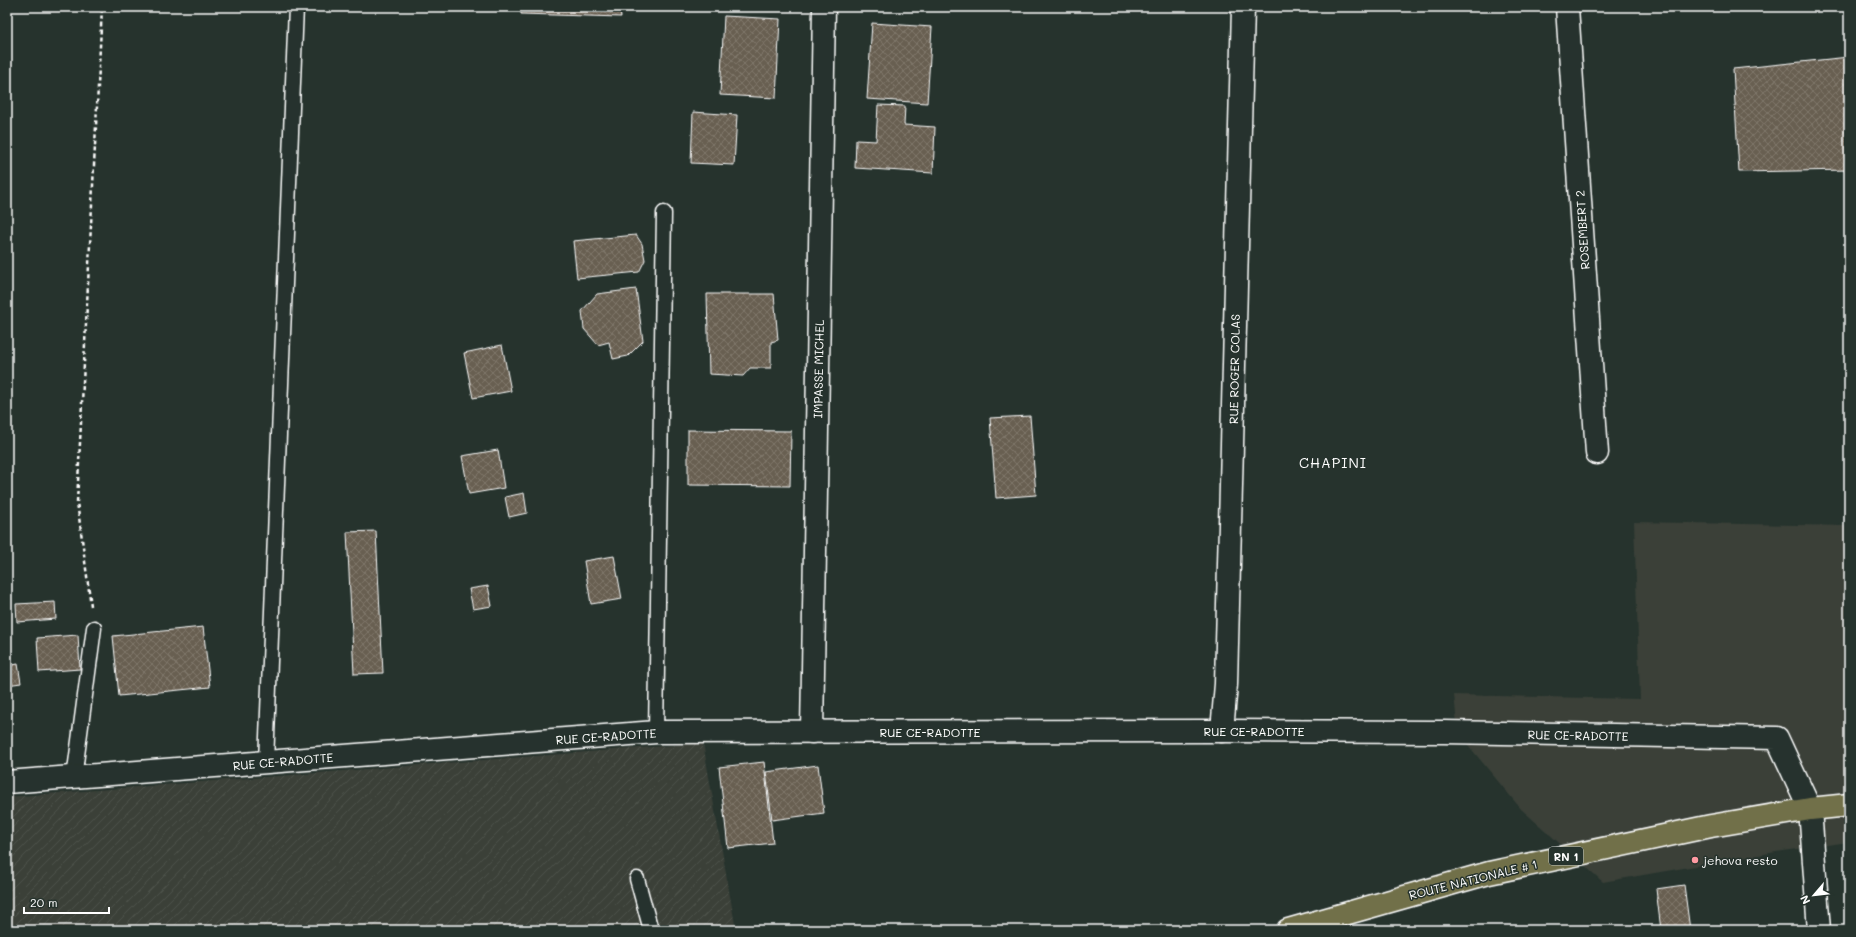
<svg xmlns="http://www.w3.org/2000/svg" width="1856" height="937" viewBox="0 0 1856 937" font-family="Mali,sans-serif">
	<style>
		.built { fill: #3a4038 }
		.industrial { fill: url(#industrial-furrows) }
		.building { fill: url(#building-cross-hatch); stroke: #fff }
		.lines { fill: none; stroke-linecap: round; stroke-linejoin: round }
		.service-casing { stroke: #fff; stroke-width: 17 }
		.minor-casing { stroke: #fff; stroke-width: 25 }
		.primary-casing { stroke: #fff; stroke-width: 25 }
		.path { stroke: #fff; stroke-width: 2.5; stroke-dasharray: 4 3; stroke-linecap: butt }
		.service { stroke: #26332d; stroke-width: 14 }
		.minor { stroke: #26332d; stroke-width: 22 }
		.primary { stroke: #71704a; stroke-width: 22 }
		.poi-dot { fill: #ff9aa2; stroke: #26332d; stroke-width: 1.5 }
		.labels { text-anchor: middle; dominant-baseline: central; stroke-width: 3; stroke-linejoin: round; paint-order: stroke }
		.shield { fill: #26332d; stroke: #bec2c0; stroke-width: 1 }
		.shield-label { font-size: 11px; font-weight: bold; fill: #fff }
		.street-label { font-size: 12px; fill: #fff; stroke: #26332d }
		.poi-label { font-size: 12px; fill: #fff; stroke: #26332d; text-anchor: start }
		.quarter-label { font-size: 14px; letter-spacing: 1px; fill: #fff; stroke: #26332d }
	</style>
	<defs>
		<pattern id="industrial-furrows" width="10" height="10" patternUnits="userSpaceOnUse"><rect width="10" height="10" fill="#3a4038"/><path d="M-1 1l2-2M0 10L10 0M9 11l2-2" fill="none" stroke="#4e534c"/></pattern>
		<pattern id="building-cross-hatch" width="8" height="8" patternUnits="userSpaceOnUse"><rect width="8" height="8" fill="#685f51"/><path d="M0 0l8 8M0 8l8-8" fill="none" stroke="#7f776b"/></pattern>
	</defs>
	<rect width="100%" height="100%" fill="#26332d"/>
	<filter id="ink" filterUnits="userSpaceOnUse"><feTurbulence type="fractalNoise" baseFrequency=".025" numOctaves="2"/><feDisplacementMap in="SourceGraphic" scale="8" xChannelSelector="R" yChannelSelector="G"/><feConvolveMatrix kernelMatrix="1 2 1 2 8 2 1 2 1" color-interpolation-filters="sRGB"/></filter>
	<g filter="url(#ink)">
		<path class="built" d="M1634,522L1849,526V842L1776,852L1603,882L1521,809L1458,733L1454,695L1640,699Z"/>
		<path class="industrial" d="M703,743L736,930H7V797Z"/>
		<g class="building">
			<path d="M521,7H619L621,17L521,14Z"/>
			<path d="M724,16L780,19L776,98L720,95Z"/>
			<path d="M872,23L932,27L927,103L867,99Z"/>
			<path d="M1849,57V170L1739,172L1733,69Z"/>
			<path d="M878,105L905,106L904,125L935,127L933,173L855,168L856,140L876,141Z"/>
			<path d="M693,112L737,115L734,165L691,163Z"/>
			<path d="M636,235L642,244L645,260L639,272L577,278L573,241Z"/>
			<path d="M636,289L643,341L628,356L613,359L609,342L598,345L584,329L582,311L597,294Z"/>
			<path d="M707,294H774L778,340L771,342V368H750L743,376L709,374Z"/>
			<path d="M502,345L511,391L473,398L464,353Z"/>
			<path d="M1030,416L1036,495L996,498L990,418Z"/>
			<path d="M688,430L791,431L790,486L688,485Z"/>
			<path d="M498,450L504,488L469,494L462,456Z"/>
			<path d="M524,493L527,513L509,517L505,497Z"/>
			<path d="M376,531L383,673L354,674L347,532Z"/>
			<path d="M614,556L622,599L591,604L584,561Z"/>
			<path d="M488,586L492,606L473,609L469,589Z"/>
			<path d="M55,602L56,619L17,622L16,604Z"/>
			<path d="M203,627L210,687L119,696L113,636Z"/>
			<path d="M78,635L80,669L39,672L37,638Z"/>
			<path d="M18,664L21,683L7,685V666Z"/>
			<path d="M764,762L773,843L728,848L719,767Z"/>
			<path d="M818,765L824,813L772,820L766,772Z"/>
			<path d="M1684,885L1690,930H1661L1656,889Z"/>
		</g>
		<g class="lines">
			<defs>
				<g id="service">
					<path d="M656,732L664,213"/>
					<path d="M266,762L296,7"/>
					<path d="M74,778L94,628"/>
					<path d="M637,879L651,930"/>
				</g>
				<g id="minor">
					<path d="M1567,7L1597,453"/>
					<path d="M1222,731L1226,684L1243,7"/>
					<path d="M812,732L824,7"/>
					<path d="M7,782L656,732L1222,731L1443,732L1777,738L1810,809L1819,930"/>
				</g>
				<path id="primary" d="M1288,930L1489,873L1711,826L1810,809L1849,805"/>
			</defs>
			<use href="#service" class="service-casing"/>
			<use href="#minor" class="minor-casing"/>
			<use href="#primary" class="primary-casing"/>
			<path class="path" d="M91,606L77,502L102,7"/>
			<use href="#service" class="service"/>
			<use href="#minor" class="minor"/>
			<use href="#primary" class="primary"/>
		</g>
	</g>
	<circle class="poi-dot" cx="1695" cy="860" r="4"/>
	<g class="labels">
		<rect class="shield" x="1549" y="847" width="34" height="18" rx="3"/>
		<g class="shield-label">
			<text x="1566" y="856">RN 1</text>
		</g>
		<g class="street-label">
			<text transform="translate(1582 230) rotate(-94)">ROSEMBERT 2</text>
			<text transform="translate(818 369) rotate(-89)">IMPASSE MICHEL</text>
			<text transform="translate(1234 369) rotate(-89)">RUE ROGER COLAS</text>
			<text x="1254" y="731">RUE CE-RADOTTE</text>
			<text x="930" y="732">RUE CE-RADOTTE</text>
			<text transform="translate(1578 735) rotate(1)">RUE CE-RADOTTE</text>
			<text transform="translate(606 736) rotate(-4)">RUE CE-RADOTTE</text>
			<text transform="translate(283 761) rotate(-5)">RUE CE-RADOTTE</text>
			<text transform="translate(1473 879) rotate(-14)">ROUTE NATIONALE # 1</text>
		</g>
		<g class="poi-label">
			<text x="1703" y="860">jehova resto</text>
		</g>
		<g class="quarter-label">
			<text x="1333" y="462">CHAPINI</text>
		</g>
	</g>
	<rect width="1856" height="937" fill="none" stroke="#26332d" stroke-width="24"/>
	<rect x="12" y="12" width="1832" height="913" fill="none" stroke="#fff" stroke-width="1.5" filter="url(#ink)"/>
	<g transform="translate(1814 895) rotate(242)" stroke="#26332d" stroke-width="3" paint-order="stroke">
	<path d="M0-3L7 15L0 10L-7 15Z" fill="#ffffff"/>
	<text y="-6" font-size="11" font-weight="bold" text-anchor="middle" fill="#ffffff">N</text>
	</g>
	<path d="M24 907v6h85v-6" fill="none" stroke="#ffffff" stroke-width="2"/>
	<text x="30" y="907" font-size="12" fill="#ffffff" stroke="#26332d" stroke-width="3" paint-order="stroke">20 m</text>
</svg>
